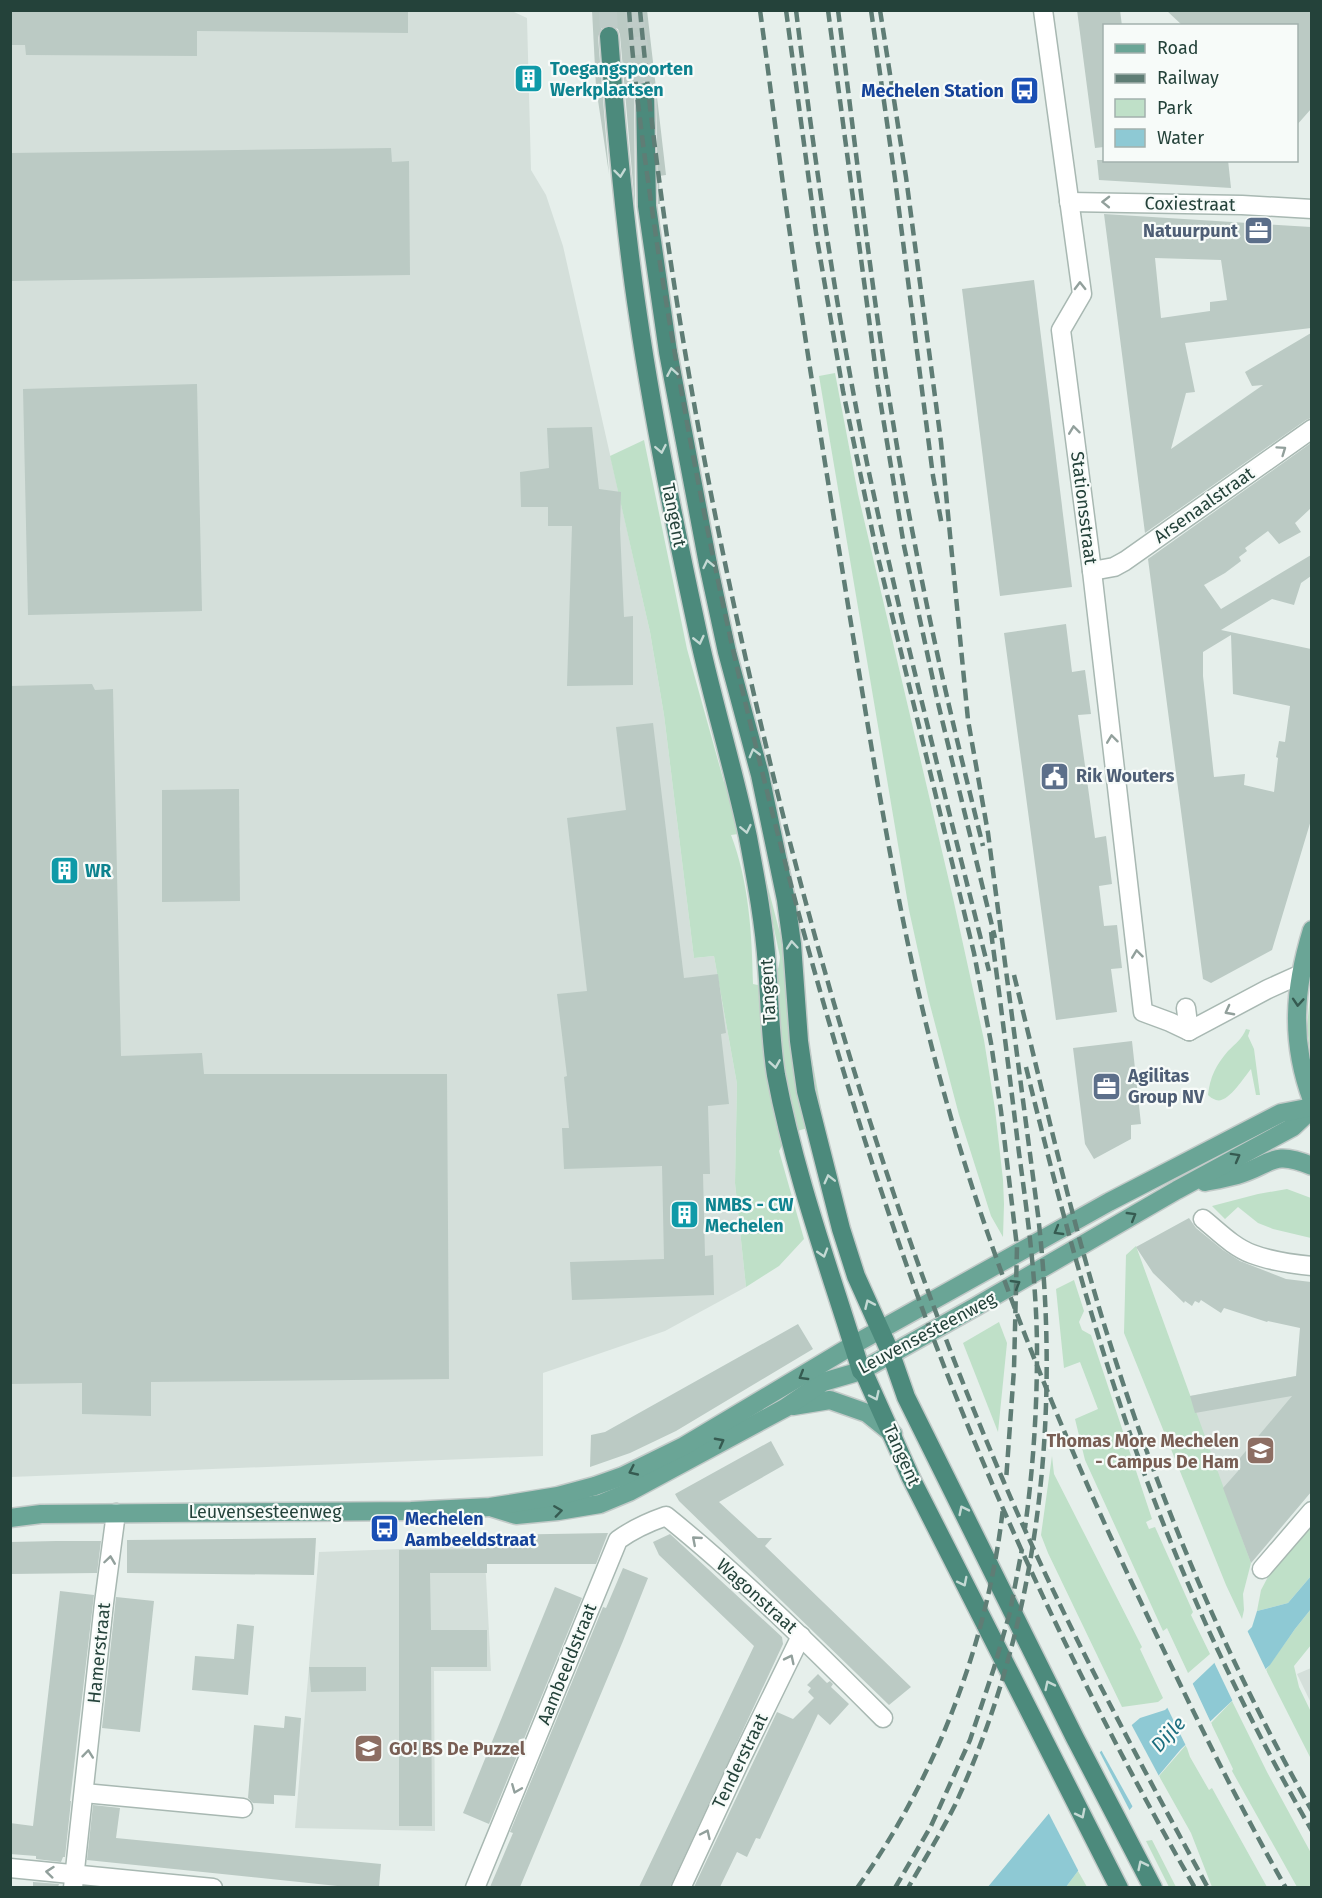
<svg xmlns="http://www.w3.org/2000/svg" width="1322" height="1898" viewBox="0 0 1322 1898" font-family="'Fira Sans',sans-serif">
	<style>
		.built { fill: #d4dfda }
		.green { fill: #bfe0c8 }
		.water { fill: #8ec9d4 }
		.pier { fill: #e6efeb }
		.building { fill: #bbcac4; fill-rule: evenodd }
		.lines { fill: none; stroke-linecap: round; stroke-linejoin: round }
		.trunk-tunnel { stroke: #bfccc8; stroke-width: 18; stroke-dasharray: 18 9; stroke-linecap: butt }
		.minor-casing { stroke: #a8b8b2; stroke-width: 21 }
		.primary-casing { stroke: #c2cac8; stroke-width: 21 }
		.trunk-casing { stroke: #c2cac8; stroke-width: 21 }
		.minor { stroke: #fff; stroke-width: 18 }
		.primary { stroke: #6aa596; stroke-width: 18 }
		.trunk { stroke: #4c8a7c; stroke-width: 18 }
		.rail { stroke: #5f7d75; stroke-width: 4.5; stroke-dasharray: 12 6; stroke-linecap: butt }
		.oneway { stroke: #c4d9d4 }
		.oneway2 { stroke: #92a09c }
		.oneway3 { stroke: #365b51 }
		.labels { text-anchor: middle; dominant-baseline: central; stroke-width: 4.5; stroke-linejoin: round; paint-order: stroke }
		.culture-label { font-size: 18px; font-weight: bold; fill: #0d838f; stroke: #f7fbf9; text-anchor: start }
		.transit-label { font-size: 18px; font-weight: bold; fill: #164399; stroke: #f7fbf9; text-anchor: end }
		.street-label { font-size: 18px; fill: #24423a; stroke: #f7fbf9 }
		.service-label { font-size: 18px; font-weight: bold; fill: #4e5e75; stroke: #f7fbf9; text-anchor: start }
		.education-label { font-size: 18px; font-weight: bold; fill: #785e54; stroke: #f7fbf9; text-anchor: end }
		.water-label { font-size: 20px; font-style: italic; fill: #1c6f80; stroke: #f7fbf9 }
	</style>
	<rect width="100%" height="100%" fill="#e6efeb"/>
	<g class="built">
		<path d="M504,10L514,12L527,18L531,170L546,195L563,246L650,632L664,715L694,958L714,956L737,1084L735,1183L746,1287L665,1331L543,1373V1456L11,1477L10,11Z"/>
		<path d="M1296,1376L1311,1383V1492L1251,1563L1195,1413L1190,1396Z"/>
		<path d="M482,1546L486,1576L491,1671H434L435,1831L295,1828L319,1552Z"/>
		<path d="M1311,1668V1703L1297,1674Z"/>
	</g>
	<g class="green">
		<path d="M835,373L858,494L953,898L984,1040L995,1109L1003,1180L1004,1204L1003,1237L991,1216L959,1115L929,1001L909,910L819,376Z"/>
		<path d="M644,440L687,649L724,782L726,781L746,836L738,834L731,835C749,882 752,934 753,984C772,989 779,973 780,957L763,877L765,876L788,964L803,1010L825,1130C805,1124 788,1132 779,1151L804,1239L779,1266L746,1287L735,1183L737,1084L714,956L694,958L664,715L650,632L610,456Z"/>
		<path d="M1311,989V1059L1307,1026Z"/>
		<path d="M1246,1029L1250,1030L1248,1036L1254,1049L1260,1095H1256L1251,1069C1244,1077 1228,1104 1216,1100C1213,1099 1210,1097 1208,1095C1210,1077 1216,1065 1228,1051C1236,1043 1242,1039 1246,1029Z"/>
		<path d="M1287,1189L1311,1198V1238L1273,1229L1258,1223L1238,1207L1225,1219L1212,1206L1258,1194Z"/>
		<path d="M1136,1246L1251,1563L1243,1594L1244,1610L1242,1619L1226,1585L1124,1333L1126,1255Z"/>
		<path d="M1074,1280L1084,1311L1079,1322L1082,1330L1091,1335L1152,1519L1146,1522L1149,1529L1155,1527L1193,1612L1191,1615L1210,1654L1188,1673L1167,1628L1163,1631L1085,1460L1075,1419L1098,1409L1080,1362L1064,1368L1056,1289Z"/>
		<path d="M999,1322L1007,1343L998,1432L963,1343Z"/>
		<path d="M1052,1456L1054,1474L1142,1647L1140,1649L1163,1698L1158,1702L1122,1707L1048,1553L1041,1535Z"/>
		<path d="M1311,1525V1576L1288,1603L1257,1611L1261,1590L1269,1575Z"/>
		<path d="M1311,1609V1645L1294,1666L1299,1687L1311,1712V1759L1266,1670L1295,1629Z"/>
		<path d="M1232,1701L1267,1772L1311,1853V1887H1297L1232,1771L1233,1769L1211,1723Z"/>
		<path d="M1186,1745L1190,1757L1209,1790L1212,1788L1267,1887H1212L1191,1833L1159,1776Z"/>
		<path d="M1152,1840L1176,1887H1169L1146,1841Z"/>
		<path d="M1078,1871L1087,1887H1066Z"/>
	</g>
	<path class="water" d="M1311,1576V1609L1295,1629L1270,1665L1181,1749L1078,1871L1066,1887L987,1888L1100,1752L1140,1718L1165,1710L1252,1627L1257,1611L1288,1603Z"/>
	<g class="pier">
		<path d="M1246,1628L1267,1672L1234,1704L1213,1660Z"/>
		<path d="M1191,1680L1212,1725L1187,1748L1166,1705Z"/>
		<path d="M1130,1722L1160,1778L1134,1809L1100,1748Z"/>
		<path d="M1098,1749L1131,1813L1080,1874L1047,1810Z"/>
	</g>
	<g class="building">
		<path d="M10,10H408V33L197,31V56L26,55L25,45H10Z"/>
		<path d="M592,10H647L666,175L659,176L660,204H658L656,91L651,83L644,81L636,86L634,92L635,207L620,35L618,29L609,25L602,27L598,37L609,174L596,87Z"/>
		<path d="M1077,10H1120L1122,26H1104V147L1095,148Z"/>
		<path d="M1166,10H1311V109L1296,126V26H1183Z"/>
		<path d="M391,148L392,162L409,161L410,275L10,281V153Z"/>
		<path d="M1097,160H1228L1231,188L1099,180Z"/>
		<path d="M1104,214L1311,227V328L1185,343L1195,392L1186,393L1171,449L1263,385L1252,386L1245,372L1311,333V418L1306,420L1145,533ZM1155,258L1221,260L1227,300L1210,302V311L1161,318Z"/>
		<path d="M1034,280L1072,587L1000,596L962,289Z"/>
		<path d="M197,384L202,611L28,615L23,389Z"/>
		<path d="M592,427L599,489L621,492L620,529L624,617L633,616V685L567,686L572,526H548V507H521L520,472L549,468L547,428Z"/>
		<path d="M1311,443V508L1295,523L1301,532L1279,544L1268,531L1245,548L1247,551L1239,557L1241,561L1225,573L1204,585L1221,609L1311,555V576L1301,583L1294,605L1272,599L1221,630L1311,649V820L1272,950L1211,983L1203,979L1148,559ZM1231,635L1233,694L1290,706L1285,742L1279,741L1276,757L1278,758L1274,792L1244,785L1245,774L1214,777L1203,676V652Z"/>
		<path d="M1066,624L1072,672L1085,670L1091,714L1078,715L1095,838L1106,836L1112,884L1099,886L1104,926L1117,925L1122,968L1111,969L1117,1012L1056,1020L1004,633Z"/>
		<path d="M92,684L95,690L113,689L121,1056L202,1053L204,1074H447L449,1379L151,1382V1416L82,1414V1383L10,1384V686Z"/>
		<path d="M653,723L684,978L718,974L726,1033L721,1034L729,1104L708,1106L710,1174H703L705,1256L713,1255L714,1295L572,1300L570,1262L664,1259L662,1166L564,1169L562,1128H569L564,1077L567,1076L557,994L587,991L567,818L626,810L616,727Z"/>
		<path d="M239,789L240,901L162,902V790Z"/>
		<path d="M1132,1041L1141,1124L1131,1125V1139L1094,1159L1085,1144L1073,1048Z"/>
		<path d="M1189,1218L1196,1228L1223,1250L1240,1261L1286,1279L1311,1282V1492L1251,1563L1223,1488L1238,1471L1235,1464L1292,1396L1195,1413L1190,1396L1296,1376L1300,1328L1268,1321L1267,1322L1224,1308L1221,1313L1201,1300L1199,1303L1195,1301L1192,1306L1185,1301L1184,1303L1153,1273L1136,1247Z"/>
		<path d="M798,1324L813,1349L676,1431L630,1453L590,1467L591,1435L605,1432Z"/>
		<path d="M771,1441L784,1465L719,1502L758,1538H772L765,1546L911,1687L889,1705L679,1501L675,1494Z"/>
		<path d="M608,1533L596,1564H487V1573H430L431,1630H487V1667H431L432,1826H399V1550L486,1549V1535Z"/>
		<path d="M670,1534L782,1637L783,1644L670,1887H639L754,1646L659,1555L653,1542Z"/>
		<path d="M316,1538L314,1575L127,1573V1540Z"/>
		<path d="M56,1541H101L97,1573L10,1574V1542Z"/>
		<path d="M623,1568L648,1578L623,1641L520,1887H490L513,1833L510,1832L603,1607L606,1608Z"/>
		<path d="M555,1587L582,1598L489,1824L463,1813Z"/>
		<path d="M60,1591L94,1595L70,1801H71L65,1857H63L61,1862L36,1859V1856L10,1854V1823L33,1826Z"/>
		<path d="M116,1597L154,1601L140,1732L102,1728Z"/>
		<path d="M237,1624L254,1626L248,1695L192,1690L195,1656L234,1659Z"/>
		<path d="M309,1667H366V1691L311,1692Z"/>
		<path d="M818,1674L827,1683L830,1681L833,1684L831,1687L849,1704L830,1725L818,1714L760,1839L756,1838L747,1857L737,1852L720,1887H694L777,1712L793,1719L814,1698L808,1692L811,1688L807,1685Z"/>
		<path d="M285,1716L301,1718L295,1796L274,1795V1804L253,1803L248,1798L254,1725L284,1728Z"/>
		<path d="M93,1805L120,1808L116,1838L381,1864L379,1887H347L87,1860Z"/>
		<path d="M33,1882L59,1884L58,1887H33Z"/>
	</g>
	<g class="lines">
		<g class="trunk-tunnel">
			<path d="M608,10L609,36"/>
			<path d="M634,10L645,92"/>
		</g>
		<defs>
			<g id="minor">
				<path d="M1043,10L1082,294L1061,330L1092,571L1143,1012L1170,1022L1189,1031"/>
				<path d="M1069,202L1242,205L1312,209"/>
				<path d="M1092,571L1114,567L1125,561L1312,429"/>
				<path d="M1186,1008L1189,1031"/>
				<path d="M1189,1031L1268,989L1299,975"/>
				<path d="M1203,1219C1218,1231 1233,1247 1252,1254C1270,1261 1292,1264 1312,1266"/>
				<path d="M1262,1569L1312,1511"/>
				<path d="M84,1793L243,1808"/>
				<path d="M10,1868L213,1888"/>
				<path d="M73,1888L104,1603L116,1513"/>
				<path d="M475,1888L618,1540C633,1529 649,1522 666,1516C743,1578 813,1648 883,1718"/>
				<path d="M681,1888L740,1761L801,1636"/>
			</g>
			<g id="primary">
				<path d="M1312,930C1294,989 1290,1041 1312,1100"/>
				<path d="M1205,1182C1215,1180 1226,1178 1237,1175C1272,1165 1271,1149 1312,1166"/>
				<path d="M793,1406L830,1400L867,1413L893,1434"/>
				<path d="M493,1508L516,1515L558,1511L600,1504L629,1492L785,1408L823,1382L861,1371L975,1307L1177,1190L1293,1127L1312,1109"/>
				<path d="M10,1518L41,1514L411,1511L490,1507L558,1496L595,1486L623,1476L684,1446L853,1345L1109,1202L1281,1113L1312,1107"/>
			</g>
			<g id="trunk">
				<path d="M609,36C616,129 624,222 638,315C653,419 674,522 696,624C711,696 733,766 748,837C756,880 764,922 767,966C770,1002 770,1038 776,1075C795,1176 831,1273 861,1371L865,1375L911,1478L1119,1888"/>
				<path d="M645,92L647,206L668,352L708,564L727,652L760,775L786,900L792,944L799,1041L806,1091L841,1229L856,1276L891,1354L906,1397L1075,1738L1153,1888"/>
			</g>
		</defs>
		<use href="#minor" class="minor-casing"/>
		<use href="#primary" class="primary-casing"/>
		<use href="#trunk" class="trunk-casing"/>
		<use href="#minor" class="minor"/>
		<use href="#primary" class="primary"/>
		<use href="#trunk" class="trunk"/>
		<g class="rail">
			<path d="M629,10C635,93 647,175 659,257C681,397 707,537 739,676C788,883 842,1085 914,1286C989,1494 1085,1696 1195,1888"/>
			<path d="M640,10C661,237 701,464 752,686C814,956 893,1224 1003,1480C1063,1620 1135,1754 1208,1888"/>
			<path d="M760,10C769,76 777,141 786,206C806,350 830,493 853,636C879,792 903,948 946,1100C992,1265 1058,1424 1130,1579C1179,1683 1229,1788 1286,1888"/>
			<path d="M786,10L816,233L843,391L876,549L974,953L991,1043L1001,1111L1017,1247L1014,1369L1006,1481"/>
			<path d="M796,10C815,164 837,317 868,468C904,636 947,804 989,971"/>
			<path d="M828,10L878,387L904,546L938,703L995,938"/>
			<path d="M838,10C861,189 880,369 915,545C934,646 958,746 983,846"/>
			<path d="M871,10L895,179L933,476L942,526"/>
			<path d="M880,10L906,177L941,442L968,720L988,833L1038,1215C1061,1415 1040,1621 955,1805C941,1833 924,1860 908,1888"/>
			<path d="M991,932C1001,1005 1010,1079 1019,1153C1028,1219 1037,1285 1037,1352C1037,1411 1033,1470 1025,1528"/>
			<path d="M1014,975C1044,1096 1071,1220 1109,1340C1160,1502 1227,1662 1312,1811"/>
			<path d="M1026,1067C1053,1178 1082,1289 1118,1398C1167,1548 1233,1694 1312,1831"/>
			<path d="M857,1888C936,1778 988,1642 1003,1508"/>
			<path d="M895,1888L931,1826L970,1740L994,1668L1010,1612L1022,1549"/>
		</g>
	</g>
	<defs><path id="oneway-chevron" d="M-2-3.5L2.5 0L-2 3.5" fill="none" stroke-width="1.6" stroke-linecap="round" stroke-linejoin="round" transform="scale(1.5)"/></defs>
	<g class="oneway">
		<use href="#oneway-chevron" transform="translate(620 173) rotate(83)"/>
		<use href="#oneway-chevron" transform="translate(672 372) rotate(-100)"/>
		<use href="#oneway-chevron" transform="translate(661 449) rotate(79)"/>
		<use href="#oneway-chevron" transform="translate(708 564) rotate(-102)"/>
		<use href="#oneway-chevron" transform="translate(699 640) rotate(77)"/>
		<use href="#oneway-chevron" transform="translate(754 753) rotate(-105)"/>
		<use href="#oneway-chevron" transform="translate(746 829) rotate(78)"/>
		<use href="#oneway-chevron" transform="translate(792 945) rotate(-95)"/>
		<use href="#oneway-chevron" transform="translate(775 1064) rotate(81)"/>
		<use href="#oneway-chevron" transform="translate(829 1179) rotate(-104)"/>
		<use href="#oneway-chevron" transform="translate(823 1253) rotate(73)"/>
		<use href="#oneway-chevron" transform="translate(869 1304) rotate(-114)"/>
		<use href="#oneway-chevron" transform="translate(875 1396) rotate(65)"/>
		<use href="#oneway-chevron" transform="translate(963 1510) rotate(-116)"/>
		<use href="#oneway-chevron" transform="translate(963 1582) rotate(63)"/>
		<use href="#oneway-chevron" transform="translate(1049 1685) rotate(-116)"/>
		<use href="#oneway-chevron" transform="translate(1081 1814) rotate(63)"/>
		<use href="#oneway-chevron" transform="translate(1142 1865) rotate(-116)"/>
	</g>
	<g class="oneway2">
		<use href="#oneway-chevron" transform="translate(1106 202) rotate(-179)"/>
		<use href="#oneway-chevron" transform="translate(1080 286) rotate(-91)"/>
		<use href="#oneway-chevron" transform="translate(1074 430) rotate(-97)"/>
		<use href="#oneway-chevron" transform="translate(1282 450) rotate(-35)"/>
		<use href="#oneway-chevron" transform="translate(1112 739) rotate(-97)"/>
		<use href="#oneway-chevron" transform="translate(1137 954) rotate(-97)"/>
		<use href="#oneway-chevron" transform="translate(1229 1011) rotate(152)"/>
		<use href="#oneway-chevron" transform="translate(696 1540) rotate(-139)"/>
		<use href="#oneway-chevron" transform="translate(110 1560) rotate(-82)"/>
		<use href="#oneway-chevron" transform="translate(790 1659) rotate(-64)"/>
		<use href="#oneway-chevron" transform="translate(88 1754) rotate(-84)"/>
		<use href="#oneway-chevron" transform="translate(516 1789) rotate(112)"/>
		<use href="#oneway-chevron" transform="translate(706 1834) rotate(-65)"/>
		<use href="#oneway-chevron" transform="translate(50 1872) rotate(-174)"/>
	</g>
	<g class="oneway3">
		<use href="#oneway-chevron" transform="translate(1298 1002) rotate(94)"/>
		<use href="#oneway-chevron" transform="translate(1236 1157) rotate(-29)"/>
		<use href="#oneway-chevron" transform="translate(1132 1216) rotate(-31)"/>
		<use href="#oneway-chevron" transform="translate(1058 1231) rotate(150)"/>
		<use href="#oneway-chevron" transform="translate(1016 1284) rotate(-30)"/>
		<use href="#oneway-chevron" transform="translate(803 1376) rotate(149)"/>
		<use href="#oneway-chevron" transform="translate(720 1442) rotate(-28)"/>
		<use href="#oneway-chevron" transform="translate(633 1471) rotate(155)"/>
		<use href="#oneway-chevron" transform="translate(558 1511) rotate(-8)"/>
	</g>
	<defs>
		<symbol id="building-square" viewBox="-11 -11 22 22"><rect x="-9" y="-9" width="18" height="18" rx="4" fill="#0f9aa8" stroke="#f7fbf9"/><path d="M-4-6H4V6H1V3H-1V6H-4ZM-2.5-4.3h1.7v1.8h-1.7ZM.8-4.3h1.7v1.8H.8ZM-2.5-1h1.7V.8h-1.7ZM.8-1h1.7V.8H.8Z" fill="#fff"/></symbol>
		<symbol id="bus-square" viewBox="-11 -11 22 22"><rect x="-9" y="-9" width="18" height="18" rx="4" fill="#1a4fb4" stroke="#f7fbf9"/><path d="M-5-6H5V4H4V6H2V4H-2V6H-4V4H-5ZM-3.5-4V0h7V-4ZM-3.5 1.2v1.5H-2V1.2ZM2 1.2v1.5H3.5V1.2Z" fill="#fff"/></symbol>
		<symbol id="office-square" viewBox="-11 -11 22 22"><rect x="-9" y="-9" width="18" height="18" rx="4" fill="#5c6f8a" stroke="#f7fbf9"/><path d="M-6-3h4V-5.5h4V-3h4V5H-6ZM-1-4.5V-3h2v-1.5ZM-6 0V1H6V0Z" fill="#fff"/></symbol>
		<symbol id="civic-square" viewBox="-11 -11 22 22"><rect x="-9" y="-9" width="18" height="18" rx="4" fill="#5c6f8a" stroke="#f7fbf9"/><path d="M-.6-6.5H3V-4.5H.6V-3L4-1V1h2V6H-6V1h2V-1L-.6-3ZM-1.2 2.5V6h2.4V2.5Z" fill="#fff"/></symbol>
		<symbol id="university-square" viewBox="-11 -11 22 22"><rect x="-9" y="-9" width="18" height="18" rx="4" fill="#8d6e63" stroke="#f7fbf9"/><path d="M0-5L7-2L0 1L-7-2ZM-4 1L0 2.5L4 1V4Q0 6-4 4Z" fill="#fff"/></symbol>
		<symbol id="school-square" viewBox="-11 -11 22 22"><rect x="-9" y="-9" width="18" height="18" rx="4" fill="#8d6e63" stroke="#f7fbf9"/><path d="M0-5L7-2L0 1L-7-2ZM-4 1L0 2.5L4 1V4Q0 6-4 4Z" fill="#fff"/></symbol>
	</defs>
	<g fill-rule="evenodd">
		<use href="#building-square" x="512" y="62" width="33" height="33"/>
		<use href="#bus-square" x="1008" y="74" width="33" height="33"/>
		<use href="#office-square" x="1242" y="214" width="33" height="33"/>
		<use href="#civic-square" x="1038" y="760" width="33" height="33"/>
		<use href="#building-square" x="48" y="854" width="33" height="33"/>
		<use href="#office-square" x="1090" y="1070" width="33" height="33"/>
		<use href="#building-square" x="668" y="1198" width="33" height="33"/>
		<use href="#university-square" x="1244" y="1434" width="33" height="33"/>
		<use href="#bus-square" x="368" y="1512" width="33" height="33"/>
		<use href="#school-square" x="352" y="1732" width="33" height="33"/>
	</g>
	<g class="labels">
		<g class="culture-label">
			<text x="550" y="69">Toegangspoorten<tspan x="550" dy="21">Werkplaatsen</tspan></text>
			<text x="85" y="871">WR</text>
			<text x="705" y="1205">NMBS - CW<tspan x="705" dy="21">Mechelen</tspan></text>
		</g>
		<g class="transit-label">
			<text x="1004" y="91">Mechelen Station</text>
			<text x="405" y="1519" text-anchor="start">Mechelen<tspan x="405" dy="21">Aambeeldstraat</tspan></text>
		</g>
		<g class="street-label">
			<text transform="translate(1190 204) rotate(1)">Coxiestraat</text>
			<text transform="translate(1204 505) rotate(-35)">Arsenaalstraat</text>
			<text transform="translate(1084 508) rotate(83)">Stationsstraat</text>
			<text transform="translate(674 515) rotate(79)">Tangent</text>
			<text transform="translate(768 991) rotate(-93)">Tangent</text>
			<text transform="translate(927 1333) rotate(-28)">Leuvensesteenweg</text>
			<text transform="translate(902 1455) rotate(66)">Tangent</text>
			<text x="265" y="1512">Leuvensesteenweg</text>
			<text transform="translate(757 1596) rotate(42)">Wagonstraat</text>
			<text transform="translate(99 1653) rotate(-84)">Hamerstraat</text>
			<text transform="translate(567 1664) rotate(-68)">Aambeeldstraat</text>
			<text transform="translate(740 1761) rotate(-64)">Tenderstraat</text>
		</g>
		<g class="service-label">
			<text x="1238" y="231" text-anchor="end">Natuurpunt</text>
			<text x="1076" y="776">Rik Wouters</text>
			<text x="1128" y="1076">Agilitas<tspan x="1128" dy="21">Group NV</tspan></text>
		</g>
		<g class="education-label">
			<text x="1239" y="1441">Thomas More Mechelen<tspan x="1239" dy="21">- Campus De Ham</tspan></text>
			<text x="389" y="1749" text-anchor="start">GO! BS De Puzzel</text>
		</g>
		<g class="water-label">
			<text transform="translate(1168 1734) rotate(-47)">Dijle</text>
		</g>
	</g>
	<rect width="1322" height="1898" fill="none" stroke="#24423a" stroke-width="24"/>
	<rect x="1103" y="24" width="195" height="138" fill="#f7fbf9" stroke="#a3b1ad" stroke-width="1.5"/>
	<rect x="1115" y="44" width="30" height="9" fill="#6aa596" stroke="#a3b1ad" stroke-width="1.5"/>
	<text x="1157" y="54" font-size="18" fill="#24423a">Road</text>
	<rect x="1115" y="74" width="30" height="9" fill="#5f7d75" stroke="#a3b1ad" stroke-width="1.5"/>
	<text x="1157" y="84" font-size="18" fill="#24423a">Railway</text>
	<rect x="1115" y="99" width="30" height="18" fill="#bfe0c8" stroke="#a3b1ad" stroke-width="1.5"/>
	<text x="1157" y="114" font-size="18" fill="#24423a">Park</text>
	<rect x="1115" y="129" width="30" height="18" fill="#8ec9d4" stroke="#a3b1ad" stroke-width="1.5"/>
	<text x="1157" y="144" font-size="18" fill="#24423a">Water</text>
</svg>
